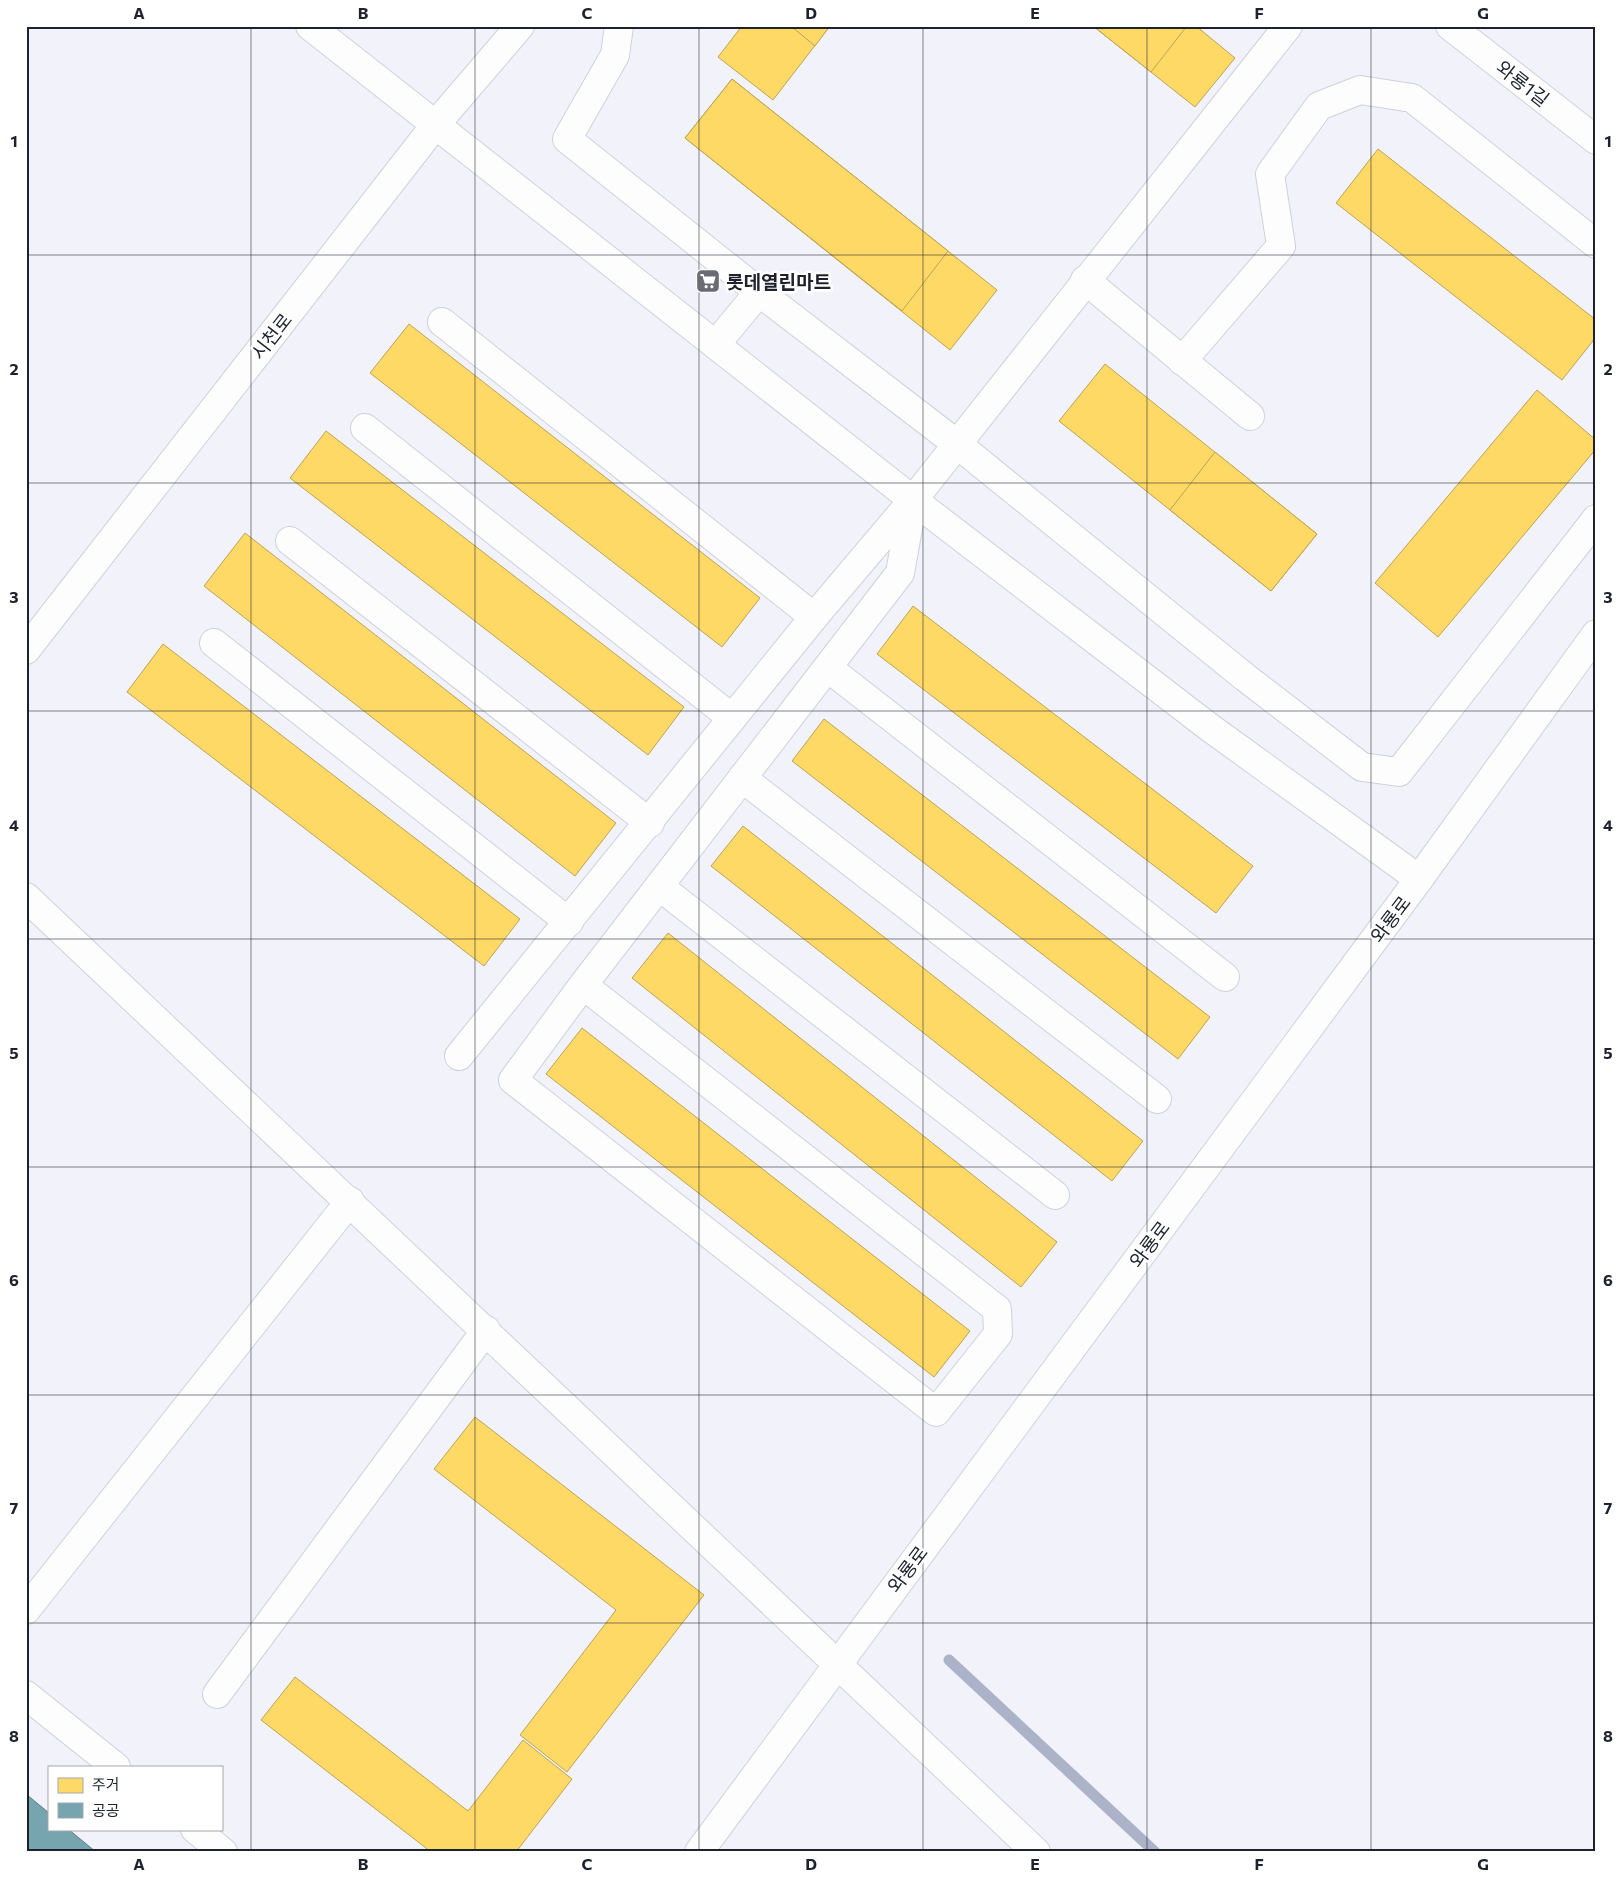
<svg xmlns="http://www.w3.org/2000/svg" width="1622" height="1878" viewBox="0 0 1622 1878" font-family="Commissioner,'Noto Sans KR',sans-serif">
	<style>
		.homes { fill: #ffd966; stroke: #bca255 }
		.public { fill: #76a5af; stroke: #5c7e88 }
		.lines { fill: none; stroke-linecap: round; stroke-linejoin: round }
		.stream { stroke: #acb2c8; stroke-width: 11 }
		.minor-casing { stroke: #cfd1da; stroke-width: 30 }
		.minor { stroke: #fdfdfe; stroke-width: 28 }
		.grid { fill: none; stroke: #1f222d; stroke-width: 1; stroke-opacity: 0.55 }
		.labels { text-anchor: middle; dominant-baseline: central; stroke-width: 5; stroke-linejoin: round; paint-order: stroke }
		.street-label { font-size: 19px; fill: #1f222d; stroke: #fff }
		.poi-label { font-size: 19px; font-weight: bold; fill: #1f222d; stroke: #fff; text-anchor: start }
		.neatline { fill: none; stroke: #1f222d; stroke-width: 2 }
		.grid-label { font-size: 16px; text-anchor: middle; font-weight: bold; fill: #1f222d }
	</style>
	<rect width="100%" height="100%" fill="#f2f3fa"/>
	<g class="homes">
		<path d="M742,26H830L773,100L718,57Z"/>
		<path d="M791,26H830L815,46Z"/>
		<path d="M1093,26H1196L1235,58L1195,107Z"/>
		<path d="M1093,26H1187L1151,72Z"/>
		<path d="M732,79L997,290L950,350L685,138Z"/>
		<path d="M732,79L948,251L902,311L685,138Z"/>
		<path d="M1378,149L1596,320V337L1562,380L1336,203Z"/>
		<path d="M409,324L760,598L722,647L370,373Z"/>
		<path d="M1105,364L1317,534L1271,591L1059,421Z"/>
		<path d="M1537,390L1596,440V449L1438,637L1375,583Z"/>
		<path d="M326,431L684,707L648,755L290,478Z"/>
		<path d="M1215,452L1317,534L1271,591L1170,510Z"/>
		<path d="M245,533L616,823L575,876L204,586Z"/>
		<path d="M913,606L1253,866L1216,913L877,654Z"/>
		<path d="M163,644L520,919L484,966L127,692Z"/>
		<path d="M824,719L1210,1017L1178,1059L792,761Z"/>
		<path d="M743,826L1143,1141L1112,1181L711,866Z"/>
		<path d="M668,933L1057,1242L1021,1287L632,978Z"/>
		<path d="M582,1028L970,1331L934,1377L546,1074Z"/>
		<path d="M475,1417L704,1595L567,1772L520,1735L616,1610L434,1469Z"/>
		<path d="M295,1677L468,1811L523,1740L572,1779L516,1852H431L261,1720Z"/>
	</g>
	<path class="public" d="M26,1794L49,1813V1829H68L96,1852H26Z"/>
	<g class="lines">
		<path class="stream" d="M949,1660L1155,1852"/>
		<defs>
			<g id="minor">
				<path d="M310,26L913,500L1209,727L1419,879"/>
				<path d="M619,26L615,55L567,139L759,292L957,444L1246,678L1362,767L1399,772L1596,519"/>
				<path d="M1450,26L1596,140"/>
				<path d="M1085,280L1250,416"/>
				<path d="M442,322L814,617"/>
				<path d="M716,344L759,292"/>
				<path d="M1182,361L1281,246L1270,174L1319,106L1360,90L1412,98L1596,244"/>
				<path d="M365,428L732,718"/>
				<path d="M290,541L650,823"/>
				<path d="M214,643L569,922"/>
				<path d="M26,650L436,124L520,26"/>
				<path d="M828,668L1225,977"/>
				<path d="M742,778L1157,1099"/>
				<path d="M660,887L1055,1195"/>
				<path d="M26,897L1036,1852"/>
				<path d="M583,985L997,1309L998,1334L936,1412L513,1080L583,985L900,573L913,500"/>
				<path d="M459,1056L814,617L913,500L1288,26"/>
				<path d="M26,1610L350,1201"/>
				<path d="M217,1694L486,1330"/>
				<path d="M26,1695L116,1767"/>
				<path d="M195,1829L223,1852"/>
				<path d="M699,1852L1419,879L1596,634"/>
			</g>
		</defs>
		<use href="#minor" class="minor-casing"/>
		<use href="#minor" class="minor"/>
	</g>
	<path class="grid" d="M251,26V1852M475,26V1852M699,26V1852M923,26V1852M1147,26V1852M1371,26V1852M26,255H1596M26,483H1596M26,711H1596M26,939H1596M26,1167H1596M26,1395H1596M26,1623H1596"/>
	<defs>
		<symbol id="supermarket-square" viewBox="-11 -11 22 22"><rect x="-9" y="-9" width="18" height="18" rx="4" fill="#696b75" stroke="#fff"/><path d="M-6-5.5h2.5l.6 2H6L4.5 2H-2.5L-4.4-4H-6ZM-1.5 3.2a1.3 1.3 0 1 0 .1 0ZM3 3.2a1.3 1.3 0 1 0 .1 0Z" fill="#fff"/></symbol>
	</defs>
	<g fill-rule="evenodd">
		<use href="#supermarket-square" x="694" y="267" width="28" height="28"/>
	</g>
	<g class="labels">
		<g class="street-label">
			<text transform="translate(1523 83) rotate(38)">와룡1길</text>
			<text transform="translate(271 336) rotate(-52)">시천로</text>
			<text transform="translate(1390 919) rotate(-53)">와룡로</text>
			<text transform="translate(1149 1244) rotate(-53)">와룡로</text>
			<text transform="translate(907 1569) rotate(-53)">와룡로</text>
		</g>
		<g class="poi-label">
			<text x="726" y="281">롯데열린마트</text>
		</g>
	</g>
	<rect width="1622" height="1878" fill="none" stroke="#ffffff" stroke-width="55"/>
	<rect x="48" y="1766" width="175" height="65" fill="#ffffff" stroke="#a5a7ab"/>
	<rect x="58" y="1778" width="25" height="15" fill="#ffd966" stroke="#a5a7ab"/>
	<text x="92" y="1790" font-size="15" fill="#1f222d">주거</text>
	<rect x="58" y="1803" width="25" height="15" fill="#76a5af" stroke="#a5a7ab"/>
	<text x="92" y="1816" font-size="15" fill="#1f222d">공공</text>
	<rect x="28" y="28" width="1566" height="1822" class="neatline"/>
	<g class="grid-label">
		<text x="139" y="19">A</text>
		<text x="363" y="19">B</text>
		<text x="587" y="19">C</text>
		<text x="811" y="19">D</text>
		<text x="1035" y="19">E</text>
		<text x="1259" y="19">F</text>
		<text x="1483" y="19">G</text>
		<text x="14" y="147">1</text>
		<text x="1608" y="147">1</text>
		<text x="14" y="375">2</text>
		<text x="1608" y="375">2</text>
		<text x="14" y="603">3</text>
		<text x="1608" y="603">3</text>
		<text x="14" y="831">4</text>
		<text x="1608" y="831">4</text>
		<text x="14" y="1059">5</text>
		<text x="1608" y="1059">5</text>
		<text x="14" y="1286">6</text>
		<text x="1608" y="1286">6</text>
		<text x="14" y="1514">7</text>
		<text x="1608" y="1514">7</text>
		<text x="14" y="1742">8</text>
		<text x="1608" y="1742">8</text>
		<text x="139" y="1870">A</text>
		<text x="363" y="1870">B</text>
		<text x="587" y="1870">C</text>
		<text x="811" y="1870">D</text>
		<text x="1035" y="1870">E</text>
		<text x="1259" y="1870">F</text>
		<text x="1483" y="1870">G</text>
	</g>
</svg>
